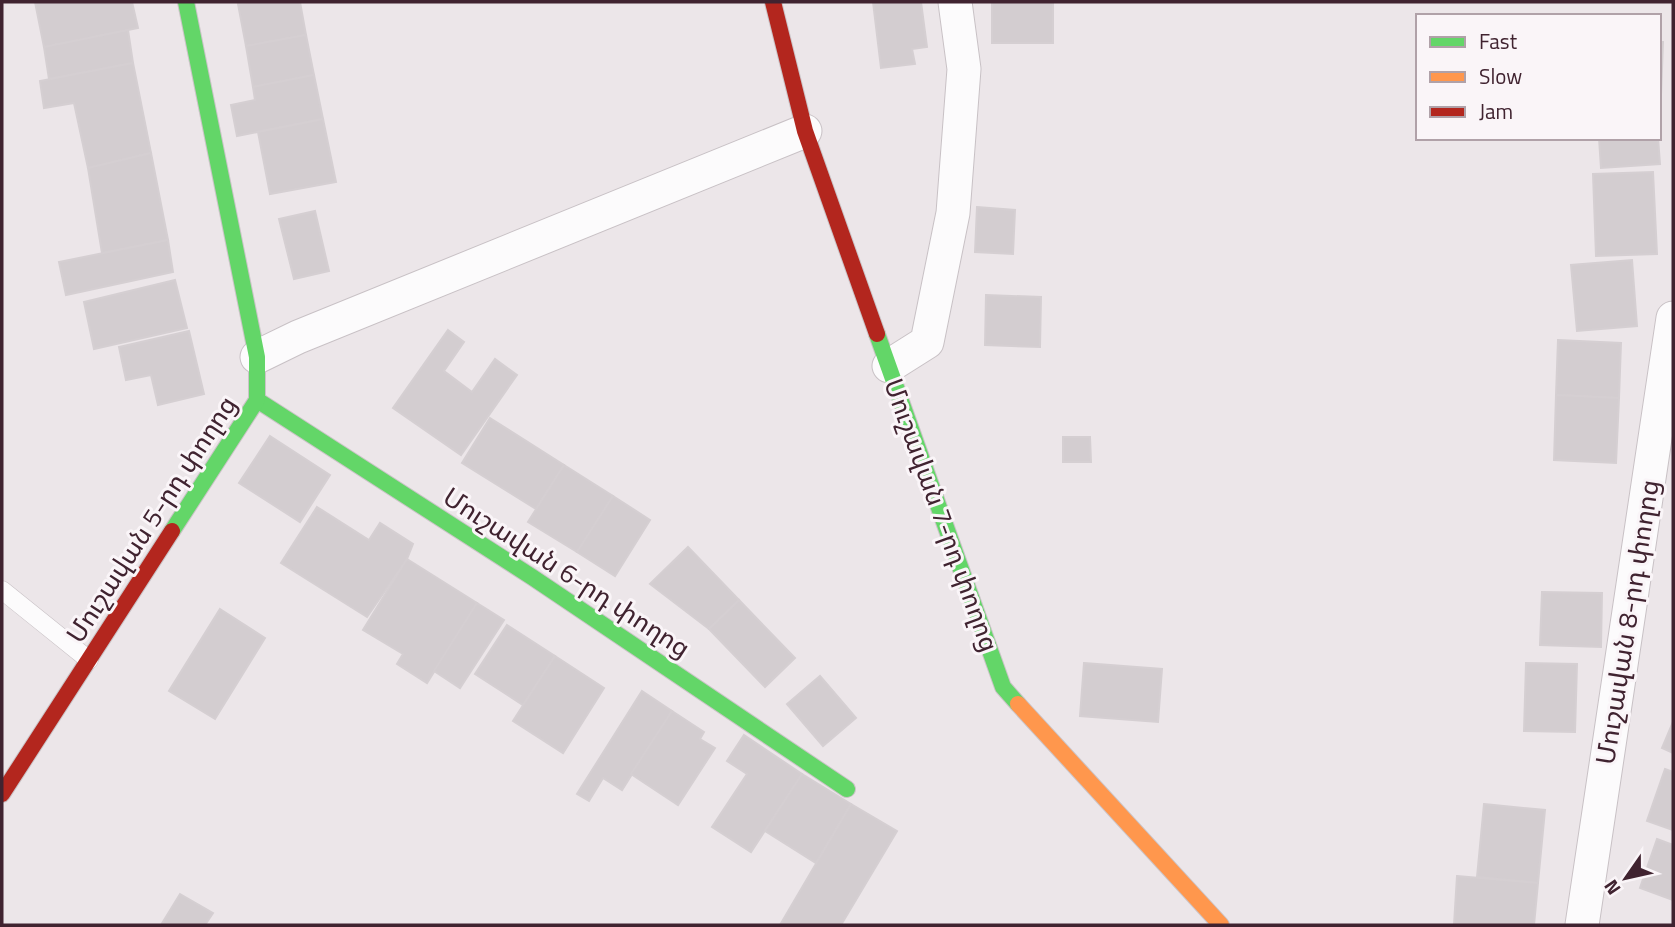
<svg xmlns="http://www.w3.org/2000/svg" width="1675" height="927" viewBox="0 0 1675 927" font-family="'Titillium Web','Noto Sans Armenian',sans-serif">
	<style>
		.building { fill: #d3cdd0; stroke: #d5cfd2; stroke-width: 2 }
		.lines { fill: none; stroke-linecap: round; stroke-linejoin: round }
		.lane-casing { stroke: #c8c1c5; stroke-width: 19 }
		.street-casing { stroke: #c8c1c5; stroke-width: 35 }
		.fast-casing { stroke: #cbc4c7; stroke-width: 18 }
		.slow-casing { stroke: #cbc4c7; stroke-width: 18 }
		.jam-casing { stroke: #cbc4c7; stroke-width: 18 }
		.lane { stroke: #fcfbfc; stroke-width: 18 }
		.street { stroke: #fcfbfc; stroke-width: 33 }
		.fast { stroke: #63d668; stroke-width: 16 }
		.slow { stroke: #ff974d; stroke-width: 16 }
		.jam { stroke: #b3261e; stroke-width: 16 }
		.labels { text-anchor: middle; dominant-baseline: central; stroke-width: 6; stroke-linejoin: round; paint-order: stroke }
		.street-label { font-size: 26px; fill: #402330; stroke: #faf5f8 }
	</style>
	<rect width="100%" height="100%" fill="#ece6e9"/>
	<g class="building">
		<path d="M35,2H132L138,28L44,47Z"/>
		<path d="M249,2H300L306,35L246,46L238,4Z"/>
		<path d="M873,2H921L927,47L912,49L915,64L881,68Z"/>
		<rect x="992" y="2" width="61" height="41"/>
		<path d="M128,30L133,63L49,79L44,47Z"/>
		<path d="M306,35L314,75L253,87L246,46Z"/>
		<path d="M1659,42H1663L1661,95H1659Z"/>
		<path d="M133,63L151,153L88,168L74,103L44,108L40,81Z"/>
		<path d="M314,75L323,119L237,136L231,105L255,100L253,87Z"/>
		<path d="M323,119L336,182L270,194L258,132Z"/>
		<path d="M1599,138H1658L1660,164L1601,168Z"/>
		<path d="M151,153L168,240L102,253L88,168Z"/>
		<path d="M1653,172L1657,254L1596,256L1593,174Z"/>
		<path d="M977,207L1015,210L1013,254L975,252Z"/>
		<path d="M315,211L329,271L294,279L279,219Z"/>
		<path d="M168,240L173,272L66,295L59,262Z"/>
		<path d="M1632,260L1637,326L1577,331L1571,265Z"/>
		<path d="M175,280L187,328L94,349L84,302Z"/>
		<path d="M986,295L1041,297L1040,347L985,345Z"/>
		<path d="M448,330L464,342L444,371L472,392L495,359L517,375L461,455L393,408Z"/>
		<path d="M189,331L204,394L158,405L151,375L126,380L119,347Z"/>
		<path d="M1558,340L1621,343L1619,398L1556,395Z"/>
		<path d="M1556,395L1619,398L1616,463L1554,460Z"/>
		<path d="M490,418L564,465L536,509L462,463Z"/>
		<path d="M270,436L330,475L300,522L239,483Z"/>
		<path d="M1063,437H1090L1091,462H1063Z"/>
		<path d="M564,465L613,496L577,552L528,522Z"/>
		<path d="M613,496L650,520L615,576L577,552Z"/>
		<path d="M317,507L369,540L380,523L413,544L407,559L367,617L281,563Z"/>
		<path d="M688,547L739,600L709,629L650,584Z"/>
		<path d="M407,559L477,603L427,683L397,664L403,654L363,630Z"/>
		<path d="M1542,592L1602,593L1601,647L1540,645Z"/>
		<path d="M739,600L795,658L765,687L709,629Z"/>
		<path d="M477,603L504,620L460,688L434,671Z"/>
		<path d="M220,609L265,638L215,719L169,691Z"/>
		<path d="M507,625L555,656L523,705L475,674Z"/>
		<path d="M555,656L604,688L563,753L513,721Z"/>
		<path d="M1084,663L1162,669L1158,722L1080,716Z"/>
		<path d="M1526,663L1577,664L1575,732L1524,731Z"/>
		<path d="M820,676L856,718L823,746L787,704Z"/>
		<path d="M642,691L672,711L622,790L603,778L589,801L577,794Z"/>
		<path d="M672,711L704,732L700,739L715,748L678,805L631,774Z"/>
		<path d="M1673,722V753L1662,748Z"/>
		<path d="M744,735L802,774L751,852L712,827L747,774L727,761Z"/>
		<path d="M1665,769L1673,772V830L1647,821Z"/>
		<path d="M802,774L851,804L816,863L765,831Z"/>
		<path d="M851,804L897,831L841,925H780Z"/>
		<path d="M1484,804L1545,810L1538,883L1477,877Z"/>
		<path d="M1657,839L1673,845V900L1640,888Z"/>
		<path d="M1457,876L1538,883L1534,925H1454Z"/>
		<path d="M180,894L213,913L205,925H161Z"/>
	</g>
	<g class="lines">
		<defs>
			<path id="lane" d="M2,590L89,660"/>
			<g id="street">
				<path d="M257,357L298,337L805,131"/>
				<path d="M889,366L927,342L953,213L964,69L955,2"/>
				<path d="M1582,925L1673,318"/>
			</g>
			<g id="fast">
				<path d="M877,334L1003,687L1018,704"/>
				<path d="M257,400L532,577L847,789"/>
				<path d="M172,531L257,400V357L186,2"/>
			</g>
			<path id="slow" d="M1018,704L1221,925"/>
			<g id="jam">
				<path d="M773,2L805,131L877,334"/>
				<path d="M2,794L172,531"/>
			</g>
		</defs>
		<use href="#lane" class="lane-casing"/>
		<use href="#street" class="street-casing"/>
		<use href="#fast" class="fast-casing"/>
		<use href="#slow" class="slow-casing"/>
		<use href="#jam" class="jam-casing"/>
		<use href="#lane" class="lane"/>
		<use href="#street" class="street"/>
		<use href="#fast" class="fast"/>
		<use href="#slow" class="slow"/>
		<use href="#jam" class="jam"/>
	</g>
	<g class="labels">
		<g class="street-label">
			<text transform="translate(942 515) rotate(70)">Մուշավան 7-րդ փողոց</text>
			<text transform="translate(151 519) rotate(-57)">Մուշավան 5-րդ փողոց</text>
			<text transform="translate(567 572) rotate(33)">Մուշավան 6-րդ փողոց</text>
			<text transform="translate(1627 622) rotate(-81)">Մուշավան 8-րդ փողոց</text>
		</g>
	</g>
	<rect width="1675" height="927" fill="none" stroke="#402330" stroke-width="7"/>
	<rect x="1416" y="14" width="245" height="126" fill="#faf5f8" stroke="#b0a1a8" stroke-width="2"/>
	<rect x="1430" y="37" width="35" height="10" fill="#63d668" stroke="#b0a1a8" stroke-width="2"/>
	<text x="1479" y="49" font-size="21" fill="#402330">Fast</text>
	<rect x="1430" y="72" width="35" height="10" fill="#ff974d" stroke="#b0a1a8" stroke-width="2"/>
	<text x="1479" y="84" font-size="21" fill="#402330">Slow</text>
	<rect x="1430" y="107" width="35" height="10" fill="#b3261e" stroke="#b0a1a8" stroke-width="2"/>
	<text x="1479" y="119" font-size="21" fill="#402330">Jam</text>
	<g transform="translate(1626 878) rotate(236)" stroke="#faf5f8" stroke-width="5" paint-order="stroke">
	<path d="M0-5L12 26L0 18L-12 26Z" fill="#402330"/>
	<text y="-10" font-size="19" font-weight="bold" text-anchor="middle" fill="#402330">N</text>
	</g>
</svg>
